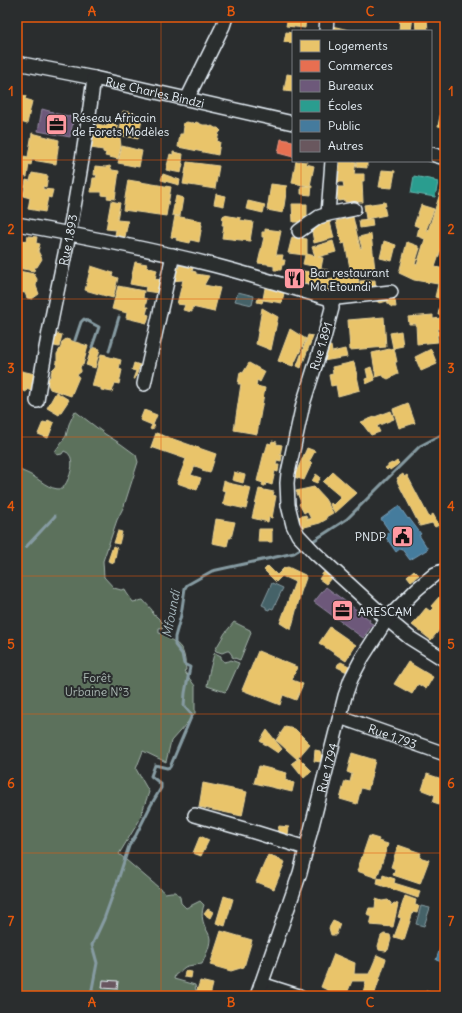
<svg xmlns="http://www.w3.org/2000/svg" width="462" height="1013" viewBox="0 0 462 1013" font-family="Delius,sans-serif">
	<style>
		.green { fill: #5c715c; stroke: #a2b1aa }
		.water { fill: #456268; stroke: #869ba2 }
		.homes { fill: #e9c46a; stroke: #e9d295 }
		.shops { fill: #e76f51; stroke: #e79683 }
		.offices { fill: #6d597a; stroke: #9287a0 }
		.schools { fill: #2a9d8f; stroke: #63b6ae }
		.public { fill: #457b9d; stroke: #769eb8 }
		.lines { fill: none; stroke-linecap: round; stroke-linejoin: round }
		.stream { stroke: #869ba2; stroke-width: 3 }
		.building { fill: #69575e; stroke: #e8f1f8 }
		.minor-casing { stroke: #e8f1f8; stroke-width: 16 }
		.minor { stroke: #2a2d2e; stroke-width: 13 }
		.grid { fill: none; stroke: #e8590c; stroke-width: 1; stroke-opacity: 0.55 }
		.labels { text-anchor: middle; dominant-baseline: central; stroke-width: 4; stroke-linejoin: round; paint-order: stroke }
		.street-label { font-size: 12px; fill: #e8f1f8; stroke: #2a2d2e }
		.poi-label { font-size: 12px; fill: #e8f1f8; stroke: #2a2d2e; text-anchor: start }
		.park-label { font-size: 12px; fill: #a9b7b2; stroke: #2a2d2e }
		.water-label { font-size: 13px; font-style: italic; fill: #a7b8be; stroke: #2a2d2e }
		.neatline { fill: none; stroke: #e8590c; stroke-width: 1.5 }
		.grid-label { font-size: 13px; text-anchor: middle; font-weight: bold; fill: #e8590c }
	</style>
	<rect width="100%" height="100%" fill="#2a2d2e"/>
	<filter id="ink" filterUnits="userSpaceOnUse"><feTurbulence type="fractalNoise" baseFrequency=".025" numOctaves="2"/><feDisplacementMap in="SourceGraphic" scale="8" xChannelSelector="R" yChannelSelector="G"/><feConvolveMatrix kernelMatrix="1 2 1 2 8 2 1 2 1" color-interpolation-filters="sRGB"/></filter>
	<g filter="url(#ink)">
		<g class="green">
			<path d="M75,411L105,434L121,444L136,455L138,462L124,506L117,520L103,561L104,577L114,588L121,590L125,589L126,592L133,602L143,600L152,610L153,615L156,616L167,627L159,628V633L167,635C170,641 171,639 176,643C185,649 185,660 186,670L184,671L195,686V714L171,741L166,762L143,751L136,769L149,792L139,821L119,854L165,893L171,892H176L180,897L181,903L186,908L200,901L204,905C201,913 202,920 205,927C207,931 210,935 210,939C210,947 205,957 202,964C196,965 190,965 185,967C181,970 179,973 175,975L174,979L195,985L196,991L194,996H17V468C21,471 25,472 29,474C40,479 48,490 62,489C68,482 74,468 71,458C71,457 68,453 68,453L64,451L62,454L57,455L55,452L56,450L66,436L69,424Z"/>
			<path d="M234,622L250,630L251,633L240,660L232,657V655L229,651H227L222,653L216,651L215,650L225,633Z"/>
			<path d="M215,653L221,656V658L224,662L229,661L231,660L239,663L227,690L225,692L207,686L209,673L214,654Z"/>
		</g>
		<g class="water">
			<path d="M238,292L254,296L252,305L235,301Z"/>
			<path d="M272,583L283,588L273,609L270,608L269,610L266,609V607L262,605Z"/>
			<path d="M421,906L430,908L424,926L416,924Z"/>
		</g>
		<g class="homes">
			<path d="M288,17H306L305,28L286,26Z"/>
			<path d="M400,17H413L411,31H399Z"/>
			<path d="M415,18H427L428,31H416Z"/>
			<path d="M332,26L353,31H331Z"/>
			<path d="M286,32L293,33V43L284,42Z"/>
			<path d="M287,74L293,75V92L284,91Z"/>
			<path d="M445,91V127L438,126Z"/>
			<path d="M17,94L26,96L25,99L32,101L27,124L17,121Z"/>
			<path d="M123,111L143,115L138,139L119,135Z"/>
			<path d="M187,122L191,123L193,122L194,124L196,122L203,125H209L210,127L212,126L215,128H218L221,131L219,133L217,141L220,142L218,155L178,147L180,134H183L184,126L182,124Z"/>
			<path d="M108,123L115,124L118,127L116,133L117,135L120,138L121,146L118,159L105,156L106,153L103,152V150L91,148L97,124L107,126Z"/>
			<path d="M32,133L59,140L56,164L32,160L31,165L29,164L27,177L20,176L24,156L28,157Z"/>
			<path d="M17,143L22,145L17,170Z"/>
			<path d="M122,146L142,151L139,167L118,163Z"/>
			<path d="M173,152L183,154L182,163L183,164L181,173L166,170L170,154L173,155Z"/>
			<path d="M296,161L307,162L306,164L314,166L310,186L292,183Z"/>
			<path d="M336,161H356L354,174H364V181H362L363,202H345V200L338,201L337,187H344L343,182H335Z"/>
			<path d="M357,161H367V168L356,167Z"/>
			<path d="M187,162L219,166L215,189L183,184Z"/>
			<path d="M95,166L105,167L110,166L112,170L119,171L115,199L107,198L108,196L102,195V192H91L93,178H96L97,175H94Z"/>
			<path d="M382,170L395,171L392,188L379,187Z"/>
			<path d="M32,173L48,176L46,187L43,186V189L53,190L51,198L48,197L45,212L28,209L30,198L23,196L26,180L30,181Z"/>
			<path d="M163,174L180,180L179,185L161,180Z"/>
			<path d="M445,178V238L435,267L445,269V314L438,315L441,299L435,297L438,284L414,280L399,273L407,242L418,246V248H420L415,264L417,265L425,239L417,236L419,227L414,225L421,205L434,209L426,230L428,231Z"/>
			<path d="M128,180L171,187L166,216L123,210Z"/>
			<path d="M271,184L287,186L283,213L267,210Z"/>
			<path d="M301,186H312L311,195L301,194Z"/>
			<path d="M216,194L226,196L224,206L214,204Z"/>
			<path d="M176,196L183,198L180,216L172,215Z"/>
			<path d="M111,201L120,203L117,220L128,221L125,237L115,235L116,230L106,229Z"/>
			<path d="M248,201L265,205L263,213L246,209Z"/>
			<path d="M385,202L386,206H384L386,215L366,219L364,205Z"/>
			<path d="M292,204H307V222H293Z"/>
			<path d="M224,215L241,218L240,220L253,222L250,241L222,238L224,225H222L223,220H222L223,216Z"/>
			<path d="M175,216L202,221L201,224L202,225L199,242L191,240L190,243L176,240L177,238L171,237Z"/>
			<path d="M353,217L360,248H362L359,237L371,234L375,270L363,272L362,270L351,273L345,243L342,244L336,221Z"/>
			<path d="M372,219L373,226L360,228L359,220Z"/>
			<path d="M330,222L334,238L314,243L311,226Z"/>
			<path d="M265,229L281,231L276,255H283L282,260H285L284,265H282L281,270H274V266L268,265V264L258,263L264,237H262V232H265Z"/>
			<path d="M28,236L37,237L36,243L40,244L38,251L42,259L37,267H35L34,271L17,268V239L27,241Z"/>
			<path d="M292,237L307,239V254L315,256L312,247L333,241L336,252L318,257L323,258L321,268L303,264L305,255L288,253Z"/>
			<path d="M384,241L396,245L392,261L380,258Z"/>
			<path d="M135,262L147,264L146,267L157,270L155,279L161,280L158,293L145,291L146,287L130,284Z"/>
			<path d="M179,265L193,268L192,271L196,272V274L209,276L204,285L220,288L214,312L192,307V312L183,310L185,305L177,304L183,280L170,281L174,267L179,268Z"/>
			<path d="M91,266L113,273L112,276L118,278L113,298L85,290Z"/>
			<path d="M322,269L328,270V279L358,275L360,292L330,293L299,287L302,271L322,273Z"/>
			<path d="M19,271L34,274L37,279L36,286L39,294L32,299L27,298L25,293L20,292L19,295H17V272Z"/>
			<path d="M375,280L376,290L362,292L360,281Z"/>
			<path d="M118,286L144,291L143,298L147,299L145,307H148L146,314L149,315L147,323L126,318L127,313L112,309Z"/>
			<path d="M265,288L284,293L282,303L263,300L262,303L257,302L258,298L263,299Z"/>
			<path d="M391,297L395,300L396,307H392L389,305L387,301L380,303L374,300Z"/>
			<path d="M262,308L278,317L271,350L256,344Z"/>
			<path d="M433,315V319L441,318L443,328L438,329L439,335H437L438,342L417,344L416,324H409L408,317Z"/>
			<path d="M384,317L386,347L350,350L348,320Z"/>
			<path d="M290,329L306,339L293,366L278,361Z"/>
			<path d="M401,331L403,346L393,348L390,333Z"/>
			<path d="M53,333L62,335L59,347L50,345Z"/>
			<path d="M308,335L313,336L301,368L297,366Z"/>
			<path d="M66,339L88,346L83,365H81L80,368L81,370V372L78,374L77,376L79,377L71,396L50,389L47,382L51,375L52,370L56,366L57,362V354L61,347L62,342Z"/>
			<path d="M331,346L332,352L345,349L347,357L323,361L325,347Z"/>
			<path d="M92,347L100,349L95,368L86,365Z"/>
			<path d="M394,348L397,362H395L398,374L388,379L384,377L383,375L376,377L372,353Z"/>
			<path d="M431,349L437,364L421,371L415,357Z"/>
			<path d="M101,354L106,355V356L121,360L119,369L122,370L119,384L115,383L112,392L101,390V388L92,386Z"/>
			<path d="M354,362L360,390L338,396L336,385L331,386L329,375L333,374L332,367Z"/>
			<path d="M134,363L140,365L135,379H133L136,371L132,370Z"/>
			<path d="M249,363L265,372L260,382L257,380L256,386L265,388L257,434L234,430L241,384H238L240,372L243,373Z"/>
			<path d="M371,367L375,380L366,384L365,379L368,378L366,369Z"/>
			<path d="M17,370L35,374L31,391L27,389L26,392L21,390L22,388H19V386H17Z"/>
			<path d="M56,392L69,400L59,415L47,408Z"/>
			<path d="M408,403L415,423L399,428L393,409Z"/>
			<path d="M144,410L157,415L153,425L155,426L152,430L150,429L152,425L140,420Z"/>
			<path d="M391,411L394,419L377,426L380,432L371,435L361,422Z"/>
			<path d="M48,420L54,423L48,438L38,434L43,422L47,423Z"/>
			<path d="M156,433L216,454L210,473L202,471L203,469L195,466L191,475L201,478L197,490L177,483L186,459L151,447Z"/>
			<path d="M272,441L277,442L276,444L282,445L280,455H282L281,461L277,460L276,465H279L278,472L275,471L272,485L266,483L265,486H264L262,485L263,483L257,481L264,453H265L268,443L271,444Z"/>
			<path d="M307,448L315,451L309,462L312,463L304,480L294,477Z"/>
			<path d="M397,461L399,463L397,465L390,470L389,468L387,470L385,468L388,466V465L392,463L393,464Z"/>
			<path d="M234,472L245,475L243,483L232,480Z"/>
			<path d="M333,472L357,493L335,513L330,505L331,503L333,505L341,497L323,482Z"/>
			<path d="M316,474L320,477L319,479H320L317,483L312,481Z"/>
			<path d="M403,474L404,477L407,475L429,517L433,514L439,525L435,527L432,523L420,526L397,481L398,480L397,478Z"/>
			<path d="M224,481L228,483L251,488L246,509L223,504L226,491L222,490Z"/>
			<path d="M314,487L325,499L333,513L326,517L327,519L320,523L301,528L298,517L306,515L307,519H311L307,511L304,513L299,504L301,502L296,491Z"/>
			<path d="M259,489L274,492L273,495L276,496L272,518L269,517L268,522L252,518Z"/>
			<path d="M216,519L235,522L231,538H229L227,546L212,543Z"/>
			<path d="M259,529H272V542H258Z"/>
			<path d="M118,531L122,532L119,544L114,543Z"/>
			<path d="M113,546L117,548L114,563L108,561Z"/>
			<path d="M268,566L277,575L284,568L288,567L305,575L306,578L301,592L291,630L280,623L295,582L282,576L276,582L264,570Z"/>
			<path d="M414,570L419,575L411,581L407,576Z"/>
			<path d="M325,572L332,577L326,584L319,579L323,573Z"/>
			<path d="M439,597L445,602V617L443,619L445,621V623L431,640L412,625L426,608L430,611L433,608L431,606Z"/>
			<path d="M330,627L356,645L346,661L319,643Z"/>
			<path d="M258,651L297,667L292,680L303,684L296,700L283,695L280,705L242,690Z"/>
			<path d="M341,662L349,666L347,672L337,667L338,664Z"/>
			<path d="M408,662L433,677L426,689L418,684L412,694L394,684Z"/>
			<path d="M285,727L295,729L310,744L297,759L276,740Z"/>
			<path d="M267,730L282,749L278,753L260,741Z"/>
			<path d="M315,750L320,751L322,757L321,762L314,761Z"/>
			<path d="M352,753L375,760L368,790L361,788L357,804L340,799L345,781L350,782L352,774L347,772Z"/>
			<path d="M299,758L312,771L304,778L292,763Z"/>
			<path d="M259,766L287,773L285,780L294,783L292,792L254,783Z"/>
			<path d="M427,774L445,780V790L444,794L445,795V806L433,802L435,795L422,790Z"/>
			<path d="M203,783L247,792L242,816L199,807Z"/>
			<path d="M279,826L289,827L288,835L277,833Z"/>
			<path d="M200,836L209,840L201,856L193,853Z"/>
			<path d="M369,836L379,839L378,841L388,844L377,878L357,871Z"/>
			<path d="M398,845L421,853L419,857L429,860L420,884L393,875L395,869L391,867Z"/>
			<path d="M268,855L285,862L274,889L256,882Z"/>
			<path d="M383,875L395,879L394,883L420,891L418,898L377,884L378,878L382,879Z"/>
			<path d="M224,896L233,899L225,926L216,923Z"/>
			<path d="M405,896L416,900L415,905L419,906L417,913L413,912L404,940L394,937L401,918L398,917Z"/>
			<path d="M376,899L382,901L388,900L391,903V906L394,903L398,904L393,927L370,925L372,917L367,914L369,908H375Z"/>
			<path d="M208,909L213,912L210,918L204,914Z"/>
			<path d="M333,921L340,924L336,935H331L329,928Z"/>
			<path d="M221,931L252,940L244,967L231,971L210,965Z"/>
			<path d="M384,934L390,935L391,939L388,950L385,951L379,950L378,946L381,936Z"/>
			<path d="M334,954L355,963L354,974H369L377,955L386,959L374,996H362L366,981H352L346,996H340L321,987Z"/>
			<path d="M185,971L192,972L191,978L184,977Z"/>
			<path d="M200,981L213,984L210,996H195Z"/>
			<path d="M426,991L441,996H424Z"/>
		</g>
		<path class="shops" d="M281,139L293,141V157L278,153Z"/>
		<g class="offices">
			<path d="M42,109L53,112V113L74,117L70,137L38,131Z"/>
			<path d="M326,587L370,620L369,622L373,624L363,638L314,602Z"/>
		</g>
		<path class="schools" d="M414,176L434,180V181L438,182L435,197L411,193Z"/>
		<g class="public">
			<path d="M399,506L408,519L409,518L421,534L419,535L428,549L410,560L401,548L396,552L385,536L390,532L381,519Z"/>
			<path d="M445,934V963L436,960Z"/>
		</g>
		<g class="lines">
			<g class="stream">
				<path d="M75,340L81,322L84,319L99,327L92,347"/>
				<path d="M109,351L119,317"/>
				<path d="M310,543L347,519L420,446L445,433"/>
				<path d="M26,547L55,516"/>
				<path d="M93,996L92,989L97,963L92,945L104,919L117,883L129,846L136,835L151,805L161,788V784L151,776L155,765L167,768L170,767L192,715L184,706L185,693L190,667L184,664L182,654L175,645V637L181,615L185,588L187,585L212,571L294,553L305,546"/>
			</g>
		</g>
		<path class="building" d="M103,980L118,981L117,989L102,988Z"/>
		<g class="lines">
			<defs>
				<g id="minor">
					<path d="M326,31L327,17"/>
					<path id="s1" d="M17,63L94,78L293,123"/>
					<path d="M187,99L223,26L226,17"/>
					<path d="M431,154L445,158"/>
					<path d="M328,214L332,161"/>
					<path d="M17,224C83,236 149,249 213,265C252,275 289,287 327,298L331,301L332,308L324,338L303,404L288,473L287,483L288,505L293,525L298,535L315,553L387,619L410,638L445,660"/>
					<path d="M299,231L319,217L328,214L354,209"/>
					<path d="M331,301L337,298L391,292"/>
					<path d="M144,384L173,255"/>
					<path id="s2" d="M37,401C45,345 58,289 69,234C79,182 87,130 94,78"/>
					<path id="s3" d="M340,717L445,754"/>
					<path d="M195,815L251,831L306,848"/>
					<path d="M261,984L299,996"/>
					<path id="s4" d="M257,996L300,873L345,696L351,679L362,658L387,619L417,589L435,574L445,570"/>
				</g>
			</defs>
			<use href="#minor" class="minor-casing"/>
			<use href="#minor" class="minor"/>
		</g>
	</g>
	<path class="grid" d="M161,17V996M301,17V31M17,160H293M431,160H445M301,161V996M17,299H445M17,437H445M17,576H445M17,714H445M17,853H445"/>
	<defs>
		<symbol id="office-square" viewBox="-11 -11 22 22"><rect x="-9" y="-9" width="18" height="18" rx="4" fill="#ff9aa2" stroke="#2a2d2e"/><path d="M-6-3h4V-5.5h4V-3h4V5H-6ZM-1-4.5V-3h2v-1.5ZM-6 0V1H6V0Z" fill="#111"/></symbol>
		<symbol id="restaurant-square" viewBox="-11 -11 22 22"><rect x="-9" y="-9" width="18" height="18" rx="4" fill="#ff9aa2" stroke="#2a2d2e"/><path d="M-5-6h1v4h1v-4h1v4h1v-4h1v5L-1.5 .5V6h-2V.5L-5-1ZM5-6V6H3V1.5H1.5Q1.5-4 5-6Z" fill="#111"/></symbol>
		<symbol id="civic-square" viewBox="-11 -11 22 22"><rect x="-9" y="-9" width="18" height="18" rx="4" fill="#ff9aa2" stroke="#2a2d2e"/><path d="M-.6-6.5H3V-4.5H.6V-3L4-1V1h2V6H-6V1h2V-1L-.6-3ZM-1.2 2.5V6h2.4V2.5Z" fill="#111"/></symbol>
	</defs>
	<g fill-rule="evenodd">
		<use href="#office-square" x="44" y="112" width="25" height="25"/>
		<use href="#restaurant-square" x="282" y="266" width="25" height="25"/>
		<use href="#civic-square" x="390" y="524" width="25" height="25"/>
		<use href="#office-square" x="330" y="598" width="25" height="25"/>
	</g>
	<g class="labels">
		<g class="street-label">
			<text stroke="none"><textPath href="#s1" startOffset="141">Rue Charles Bindzi</textPath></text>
			<text stroke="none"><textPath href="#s2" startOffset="164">Rue 1.893</textPath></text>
			<text transform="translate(321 346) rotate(-73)">Rue 1.891</text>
			<text stroke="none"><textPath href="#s3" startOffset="56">Rue 1.793</textPath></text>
			<text stroke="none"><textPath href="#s4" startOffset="239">Rue 1.794</textPath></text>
		</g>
		<g class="poi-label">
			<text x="72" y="117">Réseau Africain<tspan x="72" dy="14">de Forets Modèles</tspan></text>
			<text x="310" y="272">Bar restaurant<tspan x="310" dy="14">Ma Etoundi</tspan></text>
			<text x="386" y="536" text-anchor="end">PNDP</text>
			<text x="358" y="611">ARESCAM</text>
		</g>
		<g class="park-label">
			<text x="97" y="677">Forêt<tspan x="97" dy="14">Urbaine N°3</tspan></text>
		</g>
		<g class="water-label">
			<text transform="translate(171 614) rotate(-79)">Mfoundi</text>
		</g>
	</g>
	<rect width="462" height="1013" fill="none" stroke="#2a2d2e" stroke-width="44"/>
	<rect x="292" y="30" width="140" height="132" fill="#2a2d2e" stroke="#767b7f"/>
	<rect x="300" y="40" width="20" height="12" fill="#e9c46a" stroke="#767b7f"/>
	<text x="328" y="50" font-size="12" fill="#e8f1f8">Logements</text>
	<rect x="300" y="60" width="20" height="12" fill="#e76f51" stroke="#767b7f"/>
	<text x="328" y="70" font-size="12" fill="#e8f1f8">Commerces</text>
	<rect x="300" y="80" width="20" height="12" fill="#6d597a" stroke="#767b7f"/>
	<text x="328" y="90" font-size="12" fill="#e8f1f8">Bureaux</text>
	<rect x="300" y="100" width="20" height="12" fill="#2a9d8f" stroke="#767b7f"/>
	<text x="328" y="110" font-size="12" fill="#e8f1f8">Écoles</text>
	<rect x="300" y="120" width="20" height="12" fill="#457b9d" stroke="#767b7f"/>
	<text x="328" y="130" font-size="12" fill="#e8f1f8">Public</text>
	<rect x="300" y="140" width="20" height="12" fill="#69575e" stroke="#767b7f"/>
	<text x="328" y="150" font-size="12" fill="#e8f1f8">Autres</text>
	<rect x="22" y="22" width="418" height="969" class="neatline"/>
	<g class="grid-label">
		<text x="92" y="16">A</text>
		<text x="231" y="16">B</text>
		<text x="370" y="16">C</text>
		<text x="11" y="96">1</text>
		<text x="451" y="96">1</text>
		<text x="11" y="234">2</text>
		<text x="451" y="234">2</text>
		<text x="11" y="373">3</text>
		<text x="451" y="373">3</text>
		<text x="11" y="511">4</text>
		<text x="451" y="511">4</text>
		<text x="11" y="649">5</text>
		<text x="451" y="649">5</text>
		<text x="11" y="788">6</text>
		<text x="451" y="788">6</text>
		<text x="11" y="926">7</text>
		<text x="451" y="926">7</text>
		<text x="92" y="1007">A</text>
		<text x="231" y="1007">B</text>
		<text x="370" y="1007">C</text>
	</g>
</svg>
